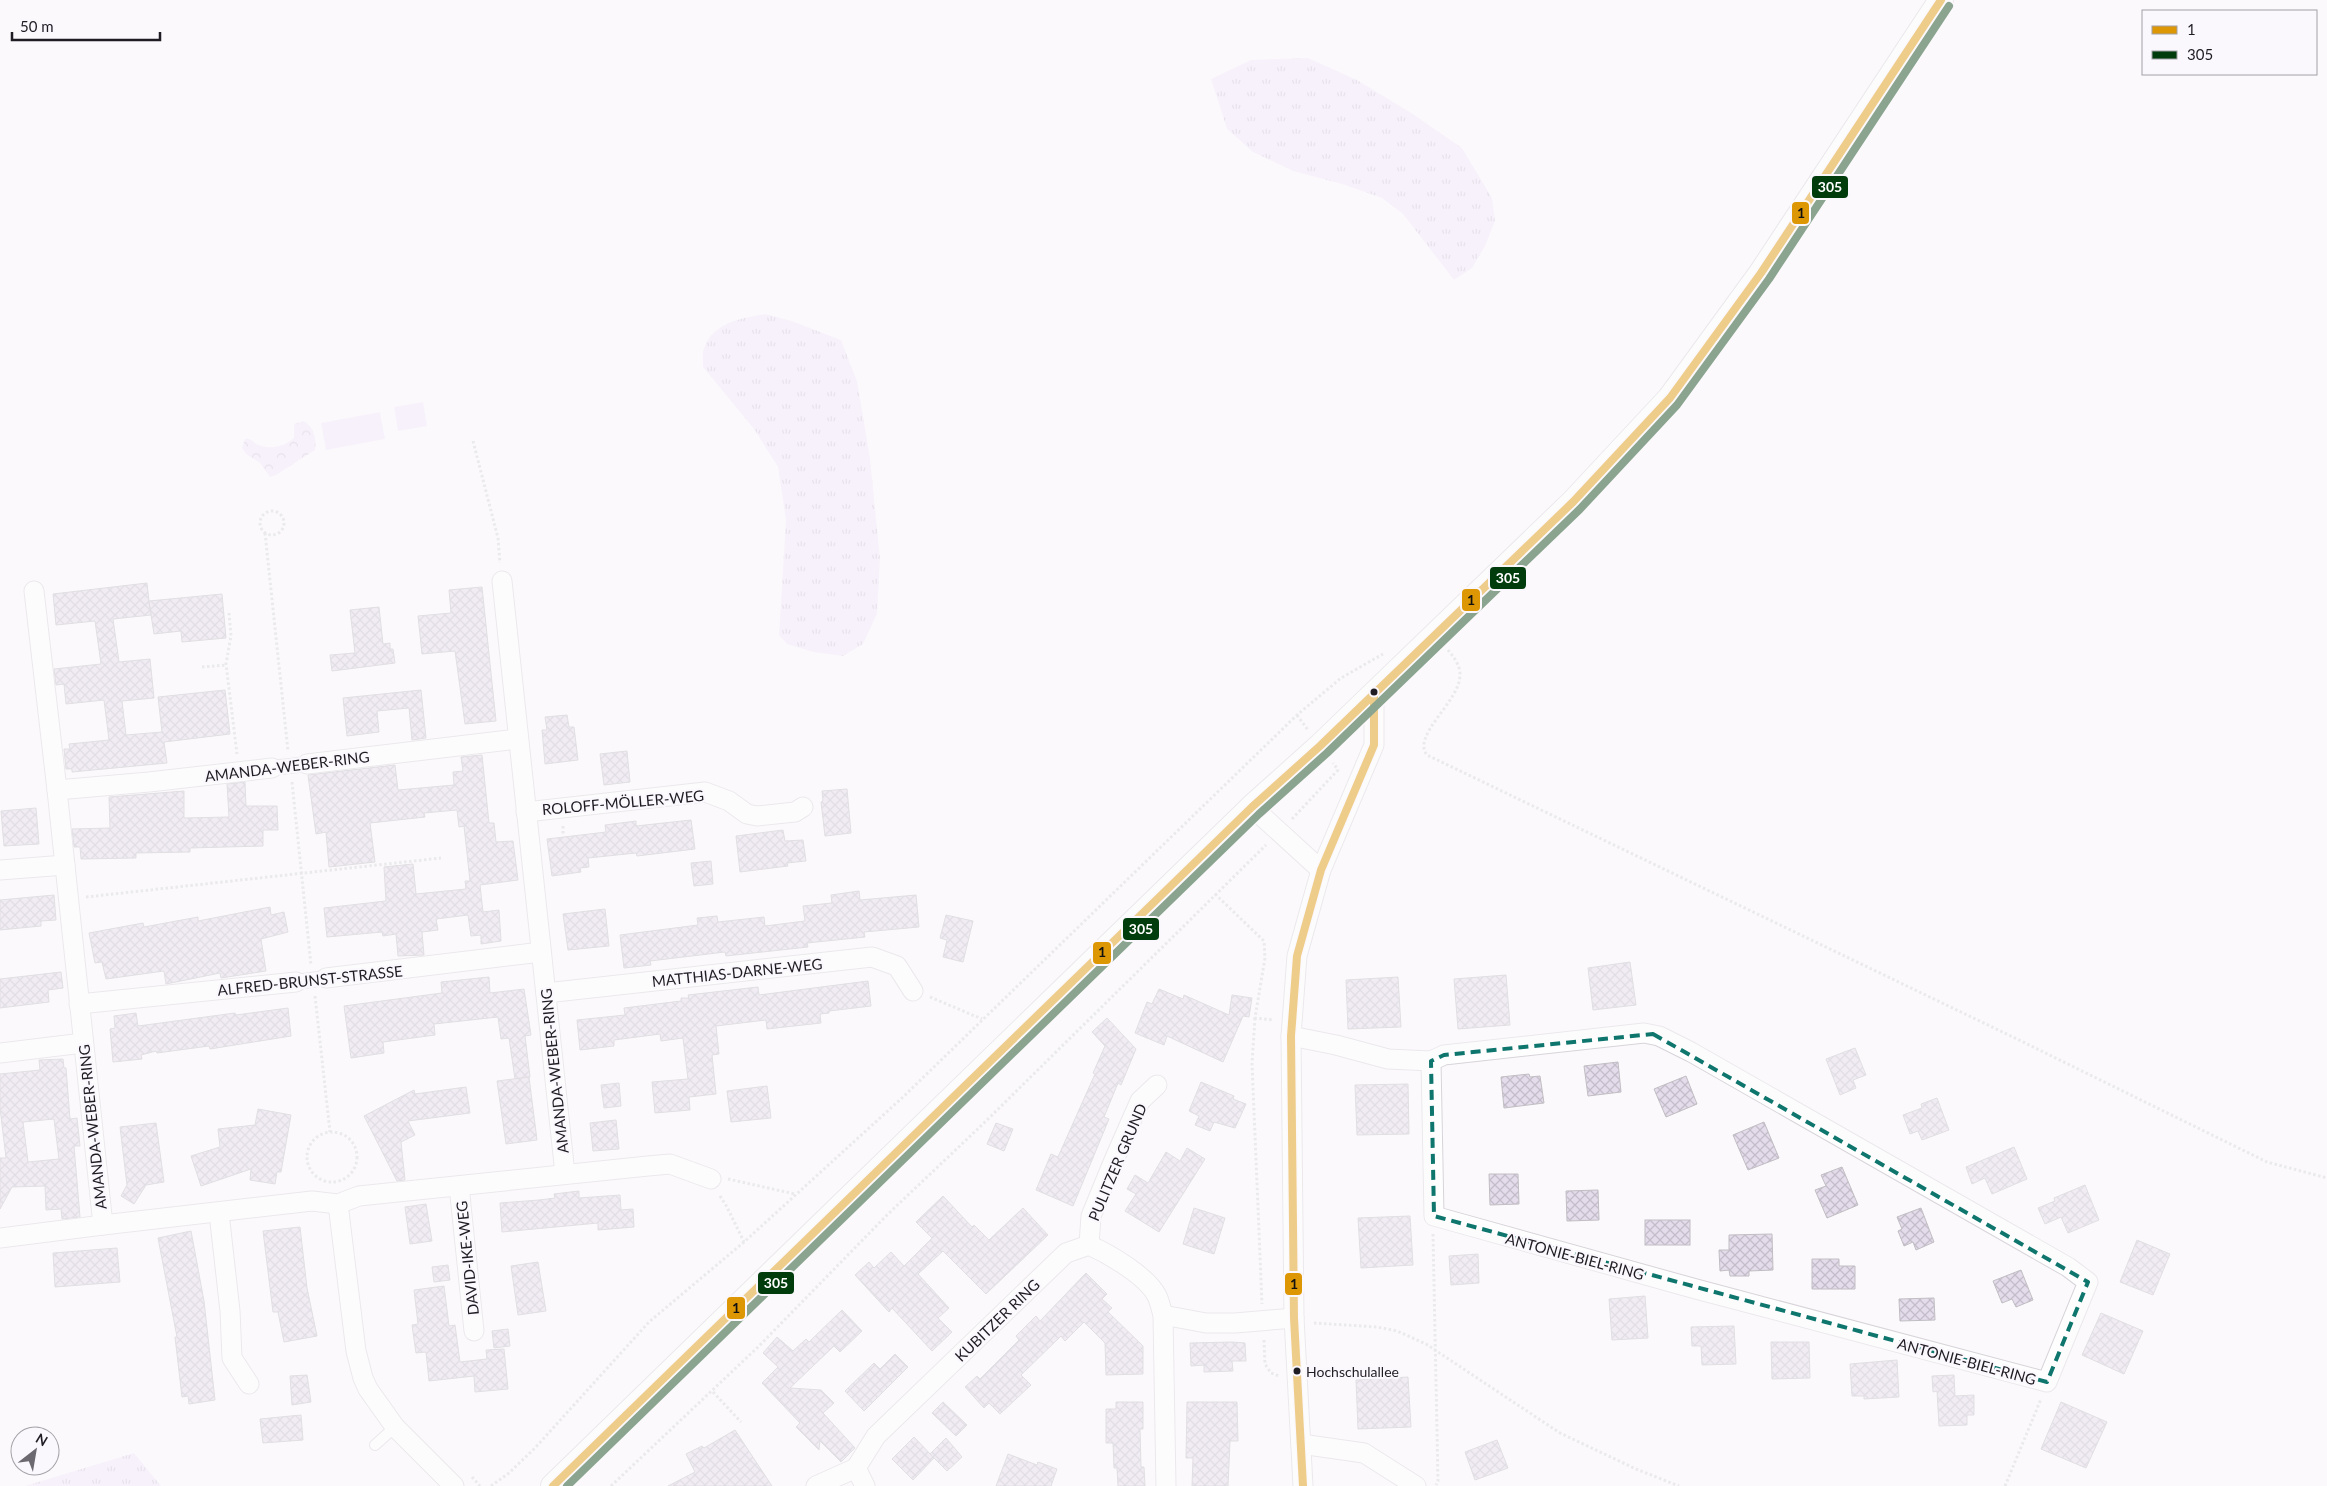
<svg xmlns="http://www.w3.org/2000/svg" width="2327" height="1486" viewBox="0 0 2327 1486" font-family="Lato,sans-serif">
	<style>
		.grass { fill: url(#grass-tufts) }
		.forest { fill: url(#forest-crowns) }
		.garden { fill: #f2e7fb }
		.building { fill: url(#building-cross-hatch); stroke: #c1bec3; fill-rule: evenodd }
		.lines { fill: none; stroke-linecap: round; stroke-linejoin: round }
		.service-casing { stroke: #d8d4da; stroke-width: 12 }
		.pedestrian-casing { stroke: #d8d4da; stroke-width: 16 }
		.minor-casing { stroke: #d8d4da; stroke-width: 21 }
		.tertiary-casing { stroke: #d8d4da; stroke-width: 26 }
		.path { stroke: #d6d6d7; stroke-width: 3; stroke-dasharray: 2.5 2.5; stroke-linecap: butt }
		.service { stroke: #fefeff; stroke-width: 10 }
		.pedestrian { stroke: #fefeff; stroke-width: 14 }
		.minor { stroke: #fefeff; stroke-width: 19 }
		.tertiary { stroke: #fefeff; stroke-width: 24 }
		.bus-1-casing { stroke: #fbf8fd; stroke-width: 11 }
		.bus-2-casing { stroke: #fbf8fd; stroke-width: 11 }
		.bus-1 { stroke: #de9704; stroke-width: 8 }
		.bus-2 { stroke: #003c0c; stroke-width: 8 }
		.marked { fill: none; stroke: #0f766e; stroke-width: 4; stroke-dasharray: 10 6; stroke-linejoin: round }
		.bus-dot { fill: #201c24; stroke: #fbf8fd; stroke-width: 2 }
		.labels { text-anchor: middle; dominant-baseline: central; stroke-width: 4.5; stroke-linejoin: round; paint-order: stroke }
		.bus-label { font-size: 14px; fill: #201c24; stroke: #fbf8fd; text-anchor: start }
		.street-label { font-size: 15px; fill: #201c24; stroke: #fbf8fd }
		.line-badge { stroke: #fbf8fd; stroke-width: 2 }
		.badge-label { font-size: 14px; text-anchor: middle; font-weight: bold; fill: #fff }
		.pale-badge-label { font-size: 14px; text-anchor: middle; font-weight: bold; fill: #111 }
	</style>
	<defs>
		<pattern id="grass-tufts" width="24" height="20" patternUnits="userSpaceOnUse" patternTransform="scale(1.25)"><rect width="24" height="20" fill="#f2e7fb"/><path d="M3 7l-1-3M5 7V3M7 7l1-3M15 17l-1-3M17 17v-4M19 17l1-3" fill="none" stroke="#cfc6d7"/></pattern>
		<pattern id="forest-crowns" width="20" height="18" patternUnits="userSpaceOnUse" patternTransform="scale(1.25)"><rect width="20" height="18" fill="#f2e7fb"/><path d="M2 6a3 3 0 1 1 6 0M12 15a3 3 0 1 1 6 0" fill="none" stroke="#cfc6d7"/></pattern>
		<pattern id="building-cross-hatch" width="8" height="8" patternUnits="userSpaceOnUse" patternTransform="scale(1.25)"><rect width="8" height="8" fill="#e4dceb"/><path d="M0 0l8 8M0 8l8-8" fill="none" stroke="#c3bcc9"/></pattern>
	</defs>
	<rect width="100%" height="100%" fill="#fbf9fc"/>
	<g class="grass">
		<path d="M1308,58L1357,80L1413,114L1462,148L1492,198L1495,221L1485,246L1472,268L1454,280L1403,214L1382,198L1342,184L1293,171L1253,152L1227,129L1211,79L1251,60Z"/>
		<path d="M765,314L792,321L841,340L857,381L870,458L880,558L877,614L863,644L843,656L813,652L787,644L779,635L786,520L778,467L754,429L703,367C703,362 702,353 704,348C713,322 742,318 765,314Z"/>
		<path d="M134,1453L161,1486H25Z"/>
	</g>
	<path class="forest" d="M303,421C314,426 317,439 315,450L276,475L270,477L260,463L246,454L242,448L245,439C252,438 253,443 259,445C271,450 285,446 294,438V424Z"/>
	<g class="garden">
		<path d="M423,402L427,426L398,431L394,407Z"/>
		<path d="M380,412L385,439L326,450L321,423Z"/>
	</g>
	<g class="building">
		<path d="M147,583L149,601L222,594L226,638L182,642L181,631L154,634L149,602L151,615L113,619L119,662L150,659L154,698L122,701L126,735L162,732L158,697L225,690L230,734L164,742L167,763L72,772V769H66L64,749H70L69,744L109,740L104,700L66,704L64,684L56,685L54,669L101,664L95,621L56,625L53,594Z"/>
		<path d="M482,587L496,721L465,724L455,651L422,654L418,616L451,613L449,590Z"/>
		<path d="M379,607L383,644L390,643V649H393L395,663L332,671L330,655L355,653L350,610Z"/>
		<path d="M421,690L426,738L412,740L409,708L377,711L379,732L347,736L343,698Z"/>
		<path d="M567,715L569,727H574L578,760L545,764L542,730H547L545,717Z"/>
		<path d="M627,751L630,782L604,785L600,754Z"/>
		<path d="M482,755L489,823H494L496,842L513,841L518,880L480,885L483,912L499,910L501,941L481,944V935L471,936L468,915L436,919L438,930L422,932L424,955L398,956L396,934L383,936L382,932L327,937L324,908L386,901L384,867L413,864L416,894L466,889L465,881H470L464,826L459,827L457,810L424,813L425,817L370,823L375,862L329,867L326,832L316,834L308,775L395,765L398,790L454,785L453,772L463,771L461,757Z"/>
		<path d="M245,782L246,806H277L278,830H263V846L190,848V852L136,853V858L81,859L80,847H74L72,829L110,828L109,797L184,791V818L229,817L227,784Z"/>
		<path d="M847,789L851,833L825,836L821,802L823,801L822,791Z"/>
		<path d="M36,808L39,844L4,846L1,811Z"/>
		<path d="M691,820L695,849L637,856L636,853L588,858L589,867L580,868L581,872L552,876L547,839L606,832L605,825L636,821V826Z"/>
		<path d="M783,830L785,841L803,840L806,861L787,863L788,866L740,872L736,836Z"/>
		<path d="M711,861L713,884L694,886L691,863Z"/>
		<path d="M859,891L860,900L916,895L919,927L864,932L865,937L807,943L808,947L726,956L725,952L650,961L651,965L624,968L620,935L698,925L697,918L717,916L718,922L764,917L765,926L805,921L803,906L832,903L831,895Z"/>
		<path d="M54,895L56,920L41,921V926L0,930V900Z"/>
		<path d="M270,907L271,915L284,912L288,932L261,939L266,971L221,978L220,973L166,984L164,971L106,979L102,962L95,963L89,933L143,923L144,927L198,917V921Z"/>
		<path d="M605,909L609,946L568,950L563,914Z"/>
		<path d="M946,915L973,921L963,962L943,957L947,940L940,938Z"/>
		<path d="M1630,962L1636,1005L1593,1010L1588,968Z"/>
		<path d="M61,972L63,988L48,990L49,1002L0,1008V979Z"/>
		<path d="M1506,975L1510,1025L1458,1029L1454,979Z"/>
		<path d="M489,977L490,993L524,989L531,1035L525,1036L530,1077L515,1079L509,1038L501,1039L498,1017L434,1024L435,1035L383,1042L384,1053L351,1058L344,1006L442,993L441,982Z"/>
		<path d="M1398,977L1401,1027L1348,1029L1346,980Z"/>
		<path d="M868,981L871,1006L829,1011V1013L820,1014L821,1023L767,1029L766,1020L716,1026L719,1054L712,1055L716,1094L689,1097L690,1110L655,1113L652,1082L688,1079L683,1038L661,1041L660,1034L614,1040V1046L580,1050L577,1020L625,1015L624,1008L681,1001V998H689L688,995L758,987L759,995Z"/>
		<path d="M1159,989L1183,999L1184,995L1229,1015L1232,995L1252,998L1249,1017L1243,1016L1223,1062L1167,1036L1164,1045L1135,1033L1147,1002L1152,1004Z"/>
		<path d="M288,1008L291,1036L210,1049L209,1046L157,1053L156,1051L141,1055L142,1059L113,1062L110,1029L115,1028L114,1016L136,1013L138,1026L235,1013L236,1015Z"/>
		<path d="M1107,1018L1136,1049L1121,1085L1118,1083L1104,1117L1109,1119L1073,1206L1036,1190L1051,1154L1058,1157L1095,1074L1093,1073L1105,1046L1092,1032Z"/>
		<path d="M1855,1048L1866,1075L1853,1080L1856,1088L1840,1095L1826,1059Z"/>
		<path d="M63,1059L64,1068H66L70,1119L77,1118L80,1146H74L80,1217L62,1219L61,1209L46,1210L45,1186L12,1187L0,1209V1158H6L0,1108V1074L40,1070L39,1060ZM54,1119L59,1159L28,1162L23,1122Z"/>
		<path d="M1618,1062L1621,1092L1588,1096L1584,1066Z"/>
		<path d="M1529,1074L1530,1077L1540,1076L1544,1103L1504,1108L1501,1077Z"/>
		<path d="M1686,1076L1697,1104L1666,1117L1654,1089Z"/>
		<path d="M529,1077L537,1140L506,1144L497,1081Z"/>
		<path d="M1201,1082L1234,1096L1233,1099L1246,1104L1235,1128L1214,1122L1210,1131L1195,1125L1199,1116L1189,1111Z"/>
		<path d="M619,1083L621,1106L604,1108L601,1085Z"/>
		<path d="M1408,1084L1409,1134L1357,1135L1355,1085Z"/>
		<path d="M767,1086L771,1118L731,1122L727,1091Z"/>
		<path d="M466,1087L470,1113L408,1121L415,1135L401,1142L405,1180L397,1181L364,1116L414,1090L415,1094Z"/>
		<path d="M1937,1098L1949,1130L1922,1140L1918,1131L1910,1134L1903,1115L1922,1108L1921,1104Z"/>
		<path d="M258,1109L291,1115L281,1172H277L275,1184L250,1180L251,1169L201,1186L191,1156L220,1147L218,1129L255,1125Z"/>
		<path d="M616,1120L619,1149L593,1151L590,1123Z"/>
		<path d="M1764,1122L1779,1158L1748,1170L1733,1135Z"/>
		<path d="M156,1123L164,1182L146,1185L134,1204L121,1196L127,1185L120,1127Z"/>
		<path d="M996,1123L1013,1129L1004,1151L987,1144Z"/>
		<path d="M2014,1147L2027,1179L1992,1194L1985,1178L1972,1184L1966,1167Z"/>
		<path d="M1187,1148L1205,1159L1159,1232L1125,1211L1136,1194L1127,1189L1135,1175L1148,1183L1166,1152L1180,1161Z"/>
		<path d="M1842,1167L1858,1205L1827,1218L1815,1190L1826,1186L1821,1175Z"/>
		<path d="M1489,1174H1518L1519,1204L1490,1205Z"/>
		<path d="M2085,1185L2099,1220L2068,1233L2061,1217L2045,1224L2038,1208L2055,1201L2054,1198Z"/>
		<path d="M1598,1190L1599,1220L1567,1221L1566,1191Z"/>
		<path d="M579,1191V1198L620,1195L621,1210L633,1209L634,1227L598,1230V1223L502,1232L500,1203L539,1200L555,1198L554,1194Z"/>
		<path d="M943,1196L972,1227L974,1225L989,1240L1023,1208L1048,1235L986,1294L943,1251L918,1274L949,1308L938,1318L952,1332L932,1351L892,1308L889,1312L855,1275L869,1262L874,1268L891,1252L904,1266L932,1238L916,1222Z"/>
		<path d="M426,1204L432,1241L410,1244L405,1207Z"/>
		<path d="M1194,1208L1225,1218L1214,1254L1183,1244Z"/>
		<path d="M1921,1208L1934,1242L1916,1250L1913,1242L1904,1246L1898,1231L1902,1229L1897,1217Z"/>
		<path d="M1410,1216L1413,1265L1361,1268L1358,1218Z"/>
		<rect x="1645" y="1220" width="45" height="25"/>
		<path d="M300,1227L307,1288L317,1336L284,1342L278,1312H273L263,1231Z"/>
		<path d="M191,1231L204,1301L215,1400L189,1404L188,1396L182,1397L175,1337H177L158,1238Z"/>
		<path d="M1772,1234L1773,1270L1749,1271V1276H1730L1729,1270L1720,1271L1719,1250H1729V1235Z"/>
		<path d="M2137,1240L2170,1254L2153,1295L2120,1282Z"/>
		<path d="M117,1248L120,1282L55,1287L53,1253Z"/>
		<path d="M1478,1254L1479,1283L1451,1285L1449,1256Z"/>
		<path d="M1812,1259H1839V1266H1855V1289H1812Z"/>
		<path d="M538,1262L546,1311L518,1315L511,1266Z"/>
		<path d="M448,1265L450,1280L434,1282L432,1267Z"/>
		<path d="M2021,1270L2033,1300L2016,1307L2012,1299L2002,1303L1993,1281Z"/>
		<path d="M1086,1273L1107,1294L1102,1299L1112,1308L1108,1312L1143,1346V1374L1106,1375L1105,1343L1084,1322L1065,1341L1061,1336L1021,1375L1031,1385L1000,1414L989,1403L984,1408L965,1387L977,1376L980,1379L1019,1340L1016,1336L1036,1316L1040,1321Z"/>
		<path d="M444,1286L449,1326L455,1325L460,1362L487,1359L486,1350L504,1349L508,1389L475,1392L474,1376L429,1381L426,1352L416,1353L412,1325L418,1324L414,1290Z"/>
		<path d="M1645,1296L1648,1338L1612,1340L1609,1299Z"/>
		<path d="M1934,1298L1935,1320L1900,1321L1899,1299Z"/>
		<path d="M842,1310L862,1331L840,1352L834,1346L790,1388L821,1390L834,1403L823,1413L855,1448L841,1462L820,1441L819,1450L796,1427L800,1423L762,1383L778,1367L763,1353L777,1337L793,1351L806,1339L809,1342Z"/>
		<path d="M2101,1313L2143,1331L2124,1374L2082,1355Z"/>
		<path d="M1734,1326L1736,1364L1702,1365L1701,1346H1692L1691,1327Z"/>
		<path d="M508,1329L510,1346L494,1348L492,1331Z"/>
		<path d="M1232,1342L1245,1343L1246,1361H1232L1233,1371L1204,1372V1365L1191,1366L1190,1343Z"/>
		<path d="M1771,1342H1809L1810,1378L1772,1379Z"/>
		<path d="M895,1354L908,1367L864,1411L845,1391L874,1363L880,1369Z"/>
		<path d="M1897,1360L1899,1397L1864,1399V1396H1852L1850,1364Z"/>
		<path d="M307,1375L311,1402L292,1405L290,1376Z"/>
		<path d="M1954,1375L1955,1396L1974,1395V1415H1967V1425L1939,1426L1937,1391L1933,1392L1932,1376Z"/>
		<path d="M1408,1377L1411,1427L1358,1429L1356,1380Z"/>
		<path d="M943,1402L967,1425L956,1436L932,1413Z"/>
		<path d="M1116,1402H1143V1429H1140L1141,1467H1144L1145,1486H1118L1117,1468H1114L1113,1443H1106V1409H1116Z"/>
		<path d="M1187,1402H1237L1238,1441H1230L1228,1486H1192L1193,1458H1186Z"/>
		<path d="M2061,1402L2107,1422L2086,1468L2041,1449Z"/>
		<path d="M301,1415L303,1440L263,1443L260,1419Z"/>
		<path d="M735,1430L772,1486H668L695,1472L686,1454L702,1446L704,1448Z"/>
		<path d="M914,1437L934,1458L913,1480L892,1459Z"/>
		<path d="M946,1438L962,1457L947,1471L930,1454Z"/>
		<path d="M1497,1440L1508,1468L1475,1480L1465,1452Z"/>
		<path d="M1008,1454L1037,1465L1038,1462L1057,1469L1051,1486H996Z"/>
	</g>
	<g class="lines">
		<defs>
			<path id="service" d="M375,1445L395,1427"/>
			<g id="pedestrian">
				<path d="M272,768L307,764"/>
				<path d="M296,982L326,978"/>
			</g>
			<g id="minor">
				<path d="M502,581L565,1174"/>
				<path d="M34,591L57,790"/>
				<path d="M307,764L517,739"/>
				<path d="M272,768L149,782L57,790L103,1225L312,1201L338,1204L359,1196L648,1166L670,1164L711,1179"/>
				<path d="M1252,807L1321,870"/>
				<path d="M526,812L705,792L729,801L747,814L757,816L795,812L803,807"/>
				<path d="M0,870L65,865"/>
				<path d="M326,978L541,952"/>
				<path d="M546,993L872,957L897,966L913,991"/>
				<path d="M79,1004L296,982"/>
				<path d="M1644,1033L1659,1036L1691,1052L2068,1267L2088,1282L2047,1382L1696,1289L1434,1216L1431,1061L1444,1055Z"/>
				<path d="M1291,1036L1336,1045L1388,1059L1431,1061"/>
				<path d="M0,1053L83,1043"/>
				<path d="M459,1186L474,1331"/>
				<path d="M338,1204L356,1351L363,1378L368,1389L395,1427L454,1486"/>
				<path d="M219,1213L230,1311L232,1358L249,1384"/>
				<path d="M0,1238L103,1225"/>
				<path d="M1089,1245L1091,1216L1114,1160L1140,1101L1157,1085"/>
				<path d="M1163,1315L1206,1323H1235L1294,1318"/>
				<path d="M1301,1444L1364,1453L1416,1486"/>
				<path d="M816,1486L856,1468"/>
				<path d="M865,1486L856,1468L876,1436L1066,1253L1089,1245C1109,1254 1147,1276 1157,1296C1160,1302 1161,1309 1163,1315L1166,1486"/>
				<path d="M1303,1486L1294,1318L1291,1036L1297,956L1321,870L1374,745V692"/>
			</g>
			<path id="tertiary" d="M553,1486L1252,807L1320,746L1573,502L1670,398L1761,273L1941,0"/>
		</defs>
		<use href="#service" class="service-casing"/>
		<use href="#pedestrian" class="pedestrian-casing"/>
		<use href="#minor" class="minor-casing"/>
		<use href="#tertiary" class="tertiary-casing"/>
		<g class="path">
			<path d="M473,441L498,538L500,563"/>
			<circle cx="272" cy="523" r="12"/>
			<path d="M265,533L288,751"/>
			<path d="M229,613L231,636L226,664L237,754"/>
			<path d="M1448,650C1453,656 1460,665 1460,674C1461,701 1411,735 1427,755L2017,1039L2267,1162L2327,1178"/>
			<path d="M202,667L227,665"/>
			<path d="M1297,715L1308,730"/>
			<path d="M292,782L311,965"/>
			<path d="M1292,819L1338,770L1333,763"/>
			<path d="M563,826V835"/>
			<path d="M1215,894L1264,941L1265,958L1255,1018L1273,1020"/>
			<path d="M86,897L441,858"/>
			<path d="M315,996L330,1132"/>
			<path d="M930,997L982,1019"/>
			<path d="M1255,1018L1252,1063L1262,1304"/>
			<circle cx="332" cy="1157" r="25"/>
			<path d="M728,1179L795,1194"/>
			<path d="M720,1196L727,1207L744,1242"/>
			<path d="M1433,1234L1438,1481L1436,1485"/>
			<path d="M1314,1323L1377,1327L1397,1331L1426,1344L1560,1433L1636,1469L1679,1486"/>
			<path d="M1264,1340L1265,1364L1271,1373L1279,1376"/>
			<path d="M713,1392L741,1422"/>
			<path d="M472,1477L480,1486"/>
			<path d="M491,1486L509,1473L535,1448L649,1322L744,1242L903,1097L1297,715L1341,678L1383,654"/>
			<path d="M611,1486L758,1347L888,1214L984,1123L1266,845"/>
			<path d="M2005,1486L2041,1399"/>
		</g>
		<use href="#service" class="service"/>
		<use href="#pedestrian" class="pedestrian"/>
		<use href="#minor" class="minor"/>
		<use href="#tertiary" class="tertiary"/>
		<defs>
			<g id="bus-1">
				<path d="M553,1486L1252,807L1320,746L1573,502L1670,398L1761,273L1941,0"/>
				<path d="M1303,1486L1294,1318L1291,1036L1297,956L1321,870L1374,745V692"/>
			</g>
			<path id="bus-2" d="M567,1486L1259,814L1327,753L1580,509L1677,405L1769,279L1949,6"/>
		</defs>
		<use href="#bus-1" class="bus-1-casing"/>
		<use href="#bus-2" class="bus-2-casing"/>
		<use href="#bus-1" class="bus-1"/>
		<use href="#bus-2" class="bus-2"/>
	</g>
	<path d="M0 0H2327V1486H0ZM1653,1034L2088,1282L2047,1382L1434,1216L1431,1061L1444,1055Z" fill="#fbf9fc" fill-opacity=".55" fill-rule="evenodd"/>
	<path class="marked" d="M1653,1034L2088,1282L2047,1382L1434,1216L1431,1061L1444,1055Z"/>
	<g class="bus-dot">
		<circle cx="1374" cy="692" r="4.5"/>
		<circle cx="1297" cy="1371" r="4.5"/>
	</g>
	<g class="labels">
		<g class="bus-label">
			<text x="1306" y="1371">Hochschulallee</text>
		</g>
		<g class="street-label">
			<text transform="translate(287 766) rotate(-7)">AMANDA-WEBER-RING</text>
			<text transform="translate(623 802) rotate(-5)">ROLOFF-MÖLLER-WEG</text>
			<text transform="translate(737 972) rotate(-6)">MATTHIAS-DARNE-WEG</text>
			<text transform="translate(310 980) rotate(-6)">ALFRED-BRUNST-STRASSE</text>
			<text transform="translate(554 1071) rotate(-96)">AMANDA-WEBER-RING</text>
			<text transform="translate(92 1127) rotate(-96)">AMANDA-WEBER-RING</text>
			<text transform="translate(1117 1162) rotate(-67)">PULITZER GRUND</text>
			<text transform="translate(1575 1256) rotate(15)">ANTONIE-BIEL-RING</text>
			<text transform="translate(467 1258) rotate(-96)">DAVID-IKE-WEG</text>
			<text transform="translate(997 1320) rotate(-44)">KUBITZER RING</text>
			<text transform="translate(1967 1361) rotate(15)">ANTONIE-BIEL-RING</text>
		</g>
	</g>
	<g class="line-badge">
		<rect x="1811" y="175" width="38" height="24" rx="5" fill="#003c0c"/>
		<rect x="1791" y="201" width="19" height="24" rx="5" fill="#de9704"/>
		<rect x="1489" y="566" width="38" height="24" rx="5" fill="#003c0c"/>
		<rect x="1461" y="588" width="20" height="24" rx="5" fill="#de9704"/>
		<rect x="1122" y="917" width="38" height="24" rx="5" fill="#003c0c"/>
		<rect x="1092" y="941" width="20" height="24" rx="5" fill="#de9704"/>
		<rect x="757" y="1271" width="38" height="24" rx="5" fill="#003c0c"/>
		<rect x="1284" y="1272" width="19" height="24" rx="5" fill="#de9704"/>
		<rect x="726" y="1296" width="20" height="24" rx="5" fill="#de9704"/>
	</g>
	<g class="badge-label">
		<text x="1830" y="192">305</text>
		<text x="1508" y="583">305</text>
		<text x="1141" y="934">305</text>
		<text x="776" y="1288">305</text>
	</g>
	<g class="pale-badge-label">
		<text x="1801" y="218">1</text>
		<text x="1471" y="605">1</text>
		<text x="1102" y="957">1</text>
		<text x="1294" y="1289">1</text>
		<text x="736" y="1313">1</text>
	</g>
	<rect x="2142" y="10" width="175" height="65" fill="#fbf8fd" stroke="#a3a0a6"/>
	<rect x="2152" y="26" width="25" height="8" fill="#de9704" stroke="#a3a0a6"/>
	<text x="2187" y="35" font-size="15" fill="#201c24">1</text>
	<rect x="2152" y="51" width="25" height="8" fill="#003c0c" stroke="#a3a0a6"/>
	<text x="2187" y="60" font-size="15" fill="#201c24">305</text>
	<g transform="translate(35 1451) rotate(31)"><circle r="24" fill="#fbf8fd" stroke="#a3a0a6"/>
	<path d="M0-4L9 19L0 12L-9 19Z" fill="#6d6970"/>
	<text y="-8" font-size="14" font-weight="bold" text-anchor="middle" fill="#201c24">N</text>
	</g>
	<path d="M12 32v8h148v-8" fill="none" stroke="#201c24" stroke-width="2.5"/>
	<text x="20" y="32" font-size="15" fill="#201c24" stroke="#fbf8fd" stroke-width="4" paint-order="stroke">50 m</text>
</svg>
